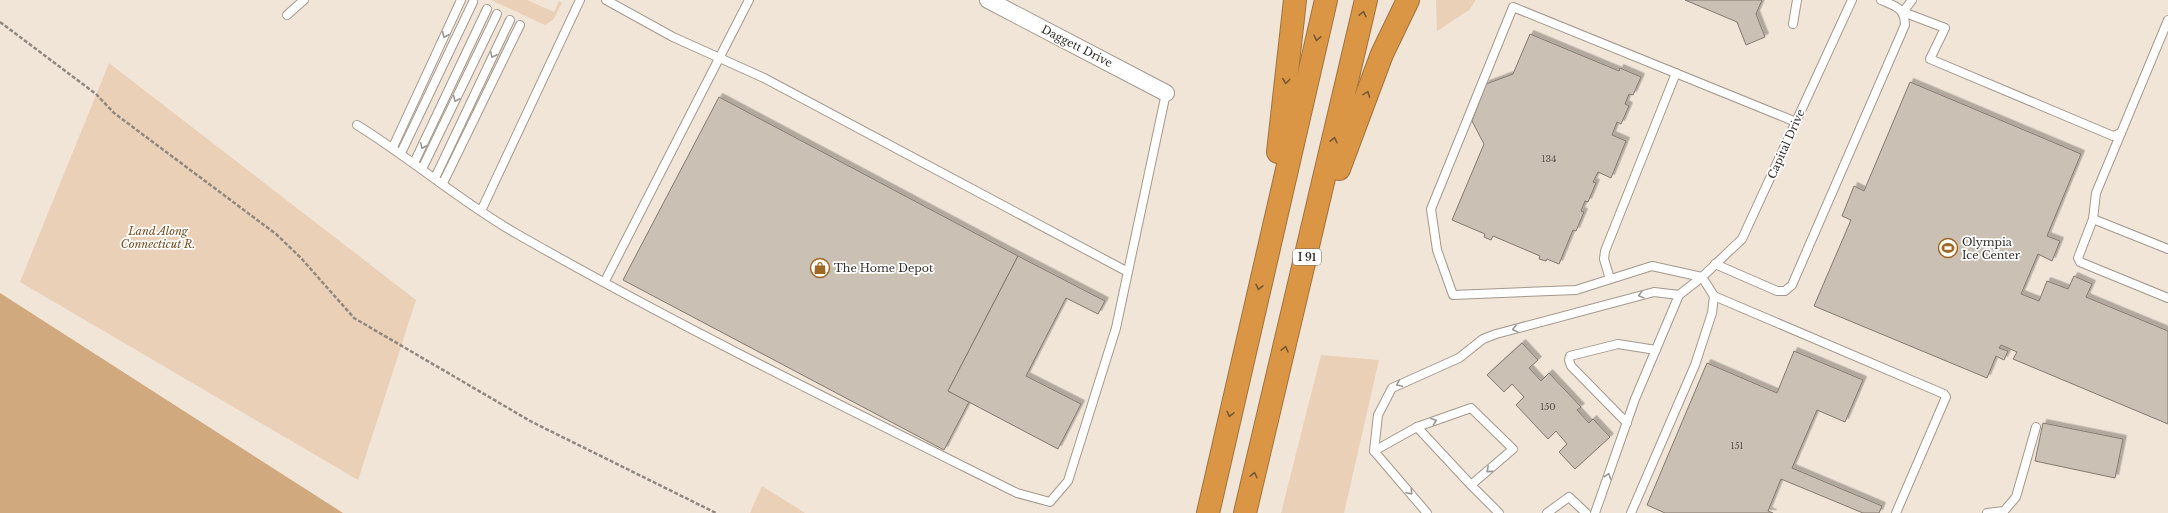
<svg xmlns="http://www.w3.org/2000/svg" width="2168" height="513" viewBox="0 0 2168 513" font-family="'Libre Baskerville',serif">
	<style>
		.green { fill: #ead0b6 }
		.water { fill: #d0a97e }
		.building { fill: #cbc0b4; stroke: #84796e; filter: url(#shadow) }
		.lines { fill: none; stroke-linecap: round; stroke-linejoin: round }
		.service-casing { stroke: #a3988d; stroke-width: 10 }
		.minor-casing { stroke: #a3988d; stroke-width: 18 }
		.motorway-casing { stroke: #a0723c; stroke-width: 24 }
		.path { stroke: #90887f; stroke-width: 2.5; stroke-dasharray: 4 2; stroke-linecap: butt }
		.service { stroke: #fff; stroke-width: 8 }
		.minor { stroke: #fff; stroke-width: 16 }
		.motorway { stroke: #db9645; stroke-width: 22 }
		.oneway { stroke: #765835 }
		.oneway2 { stroke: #999794 }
		.labels { text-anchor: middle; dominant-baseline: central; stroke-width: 3.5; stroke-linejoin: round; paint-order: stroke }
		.number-label { font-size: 9px; fill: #59534c }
		.shield { fill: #fff; stroke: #706d6a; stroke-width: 1 }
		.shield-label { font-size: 10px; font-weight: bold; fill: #332f2a }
		.street-label { font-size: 11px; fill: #332f2a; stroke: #fff }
		.park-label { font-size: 11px; font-style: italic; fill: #724b1a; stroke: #fff }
		.poi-label { font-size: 11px; fill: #332f2a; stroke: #fff; text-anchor: start }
	</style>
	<defs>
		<filter id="shadow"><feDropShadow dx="3.5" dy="-3.5" stdDeviation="0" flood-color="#0004"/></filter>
	</defs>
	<rect width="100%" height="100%" fill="#f1e5d8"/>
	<g class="green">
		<path d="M491,0H527L554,12L559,1L562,3L553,20L545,25Z"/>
		<path d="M1436,0H1476L1469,10L1437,31Z"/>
		<path d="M109,63L416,300L358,480L20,282Z"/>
		<path d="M1321,355L1379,360L1344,513H1281Z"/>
		<path d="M762,486L805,513H750Z"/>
	</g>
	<path class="water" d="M0,293L343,513H0Z"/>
	<g class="building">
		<path d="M1685,0H1762L1756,14L1765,37L1746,45L1737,22Z"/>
		<path d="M1530,34L1619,71L1620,68L1641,77L1633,95L1629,94L1625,104L1629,106L1621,124L1617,122L1612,135L1626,141L1611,178L1598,172L1593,182L1596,183L1588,202L1585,201L1581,211L1584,212L1576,231L1573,230L1559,264L1547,259L1546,261L1539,259L1540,256L1493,236L1491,240L1484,237L1485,234L1452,220L1484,144L1472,121L1486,84L1513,74Z"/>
		<path d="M1910,82L2081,154L2047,236L2060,241L2052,261L2038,254L2021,294L2039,301L2047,281L2068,289L2074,276L2092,284L2086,297L2168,331V424L2013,359L2017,352L2001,345L1999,348L2008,351L2004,360L1996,356L1987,378L1814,306L1851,220L1842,216L1854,186L1864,191Z"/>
		<path d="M719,97L1018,256L948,391L969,402L944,450L623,280Z"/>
		<path d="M1018,256L1105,301L1098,314L1066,298L1026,376L1081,404L1058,449L948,391Z"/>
		<path d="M1522,343L1538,360L1529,368L1541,381L1549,373L1581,407L1577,410L1589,423L1593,419L1610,437L1575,469L1559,452L1567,444L1556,431L1548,439L1516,405L1524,397L1512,384L1504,392L1487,375Z"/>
		<path d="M1794,351L1863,380L1845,422L1817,410L1792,468L1882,506L1879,513H1863L1781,479L1768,511L1773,513H1665L1647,505L1707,363L1777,393Z"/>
		<path d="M2043,423L2123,439L2115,478L2035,461Z"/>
	</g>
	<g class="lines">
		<defs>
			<g id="service">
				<path d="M606,0L673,37L764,78L1128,272"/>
				<path d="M1912,0L1903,12L1945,28L1930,59L2113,136L2121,133L2168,20"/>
				<path d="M287,15L304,0"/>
				<path d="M1793,24L1797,0"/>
				<path d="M1796,122L1513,7L1431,209L1437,250L1453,295L1576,290L1652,266L1702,277L1714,296L1944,394L1946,397L1896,513"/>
				<path d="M357,125C412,159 461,202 517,234C680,327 850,410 1017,493L1050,502L1068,481L1116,328L1166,93"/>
				<path d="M2121,133L2096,193L2093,219L2078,258L2080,262L2168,298"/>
				<path d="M393,147L461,0"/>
				<path d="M401,153L473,2"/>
				<path d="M414,163L487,9"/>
				<path d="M422,169L497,14"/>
				<path d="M435,178L510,20"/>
				<path d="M443,183L520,25"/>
				<path d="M481,211L580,0"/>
				<path d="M2093,219L2168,249"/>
				<path d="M1715,264L1777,291H1785L1792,285L1905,25C1905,8 1895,6 1881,0"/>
				<path d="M1610,279L1604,259L1605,251L1676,73"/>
				<path d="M605,281L749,0"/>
				<path d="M1627,423L1571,366L1569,360L1570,356L1618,344L1656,350"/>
				<path d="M1417,427L1471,485"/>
				<path d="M1374,451L1417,427L1471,408L1513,449L1471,485L1499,513"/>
				<path d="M1427,513L1374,451L1378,415L1392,388L1459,358L1483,339L1496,334L1654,292L1679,295"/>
				<path d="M1547,513L1569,497L1586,513"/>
				<path d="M1595,513L1635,399L1679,295L1702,277L1742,239L1852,0"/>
				<path d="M1631,513L1695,365L1712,313L1714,296"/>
				<path d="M1987,513L2004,511L2016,497L2036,427"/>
			</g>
			<path id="minor" d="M988,0L1166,93"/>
			<g id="motorway">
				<path d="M1278,152L1295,0"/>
				<path d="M1339,169L1382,54L1408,0"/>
				<path d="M1208,513L1326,0"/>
				<path d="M1245,513L1366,0"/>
			</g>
		</defs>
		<use href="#service" class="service-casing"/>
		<use href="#minor" class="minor-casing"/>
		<use href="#motorway" class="motorway-casing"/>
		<path class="path" d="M0,22L96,94L114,113L276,234L301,258L354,318L532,422L716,513"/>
		<use href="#service" class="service"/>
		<use href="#minor" class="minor"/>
		<use href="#motorway" class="motorway"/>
	</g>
	<defs><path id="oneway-chevron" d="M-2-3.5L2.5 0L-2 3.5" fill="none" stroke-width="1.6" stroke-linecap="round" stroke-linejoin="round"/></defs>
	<g class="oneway">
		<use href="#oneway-chevron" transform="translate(1363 14) rotate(-77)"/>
		<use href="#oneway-chevron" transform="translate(1317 38) rotate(103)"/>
		<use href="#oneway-chevron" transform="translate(1286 81) rotate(97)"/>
		<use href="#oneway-chevron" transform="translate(1367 94) rotate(-69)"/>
		<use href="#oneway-chevron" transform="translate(1334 140) rotate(-77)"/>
		<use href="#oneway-chevron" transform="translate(1259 287) rotate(103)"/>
		<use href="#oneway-chevron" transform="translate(1285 349) rotate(-77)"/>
		<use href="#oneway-chevron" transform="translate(1230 414) rotate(103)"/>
		<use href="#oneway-chevron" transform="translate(1254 475) rotate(-77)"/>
	</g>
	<g class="oneway2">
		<use href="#oneway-chevron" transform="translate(445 35) rotate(115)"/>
		<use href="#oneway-chevron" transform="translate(493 55) rotate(116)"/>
		<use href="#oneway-chevron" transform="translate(456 99) rotate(116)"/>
		<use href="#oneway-chevron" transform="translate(423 146) rotate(115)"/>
		<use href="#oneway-chevron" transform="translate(1641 295) rotate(165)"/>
		<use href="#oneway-chevron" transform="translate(1515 329) rotate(166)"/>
		<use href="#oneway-chevron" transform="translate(1399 384) rotate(155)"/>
		<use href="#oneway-chevron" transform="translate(1434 421) rotate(-20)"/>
		<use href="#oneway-chevron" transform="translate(1489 470) rotate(139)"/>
		<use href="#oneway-chevron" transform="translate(1608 476) rotate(-71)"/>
		<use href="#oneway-chevron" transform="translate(1410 492) rotate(49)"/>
	</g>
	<defs>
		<symbol id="stadium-ring" viewBox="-11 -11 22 22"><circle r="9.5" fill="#fff" stroke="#9f6823" stroke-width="1.5"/><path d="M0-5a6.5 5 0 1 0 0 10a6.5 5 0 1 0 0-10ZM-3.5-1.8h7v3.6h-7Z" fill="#9f6823"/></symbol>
		<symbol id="shop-ring" viewBox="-11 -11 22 22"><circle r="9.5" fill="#fff" stroke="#9f6823" stroke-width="1.5"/><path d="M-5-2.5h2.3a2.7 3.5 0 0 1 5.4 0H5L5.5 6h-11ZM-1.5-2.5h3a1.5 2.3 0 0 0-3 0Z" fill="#9f6823"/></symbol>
	</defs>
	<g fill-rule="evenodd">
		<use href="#stadium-ring" x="1937" y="237" width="22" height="22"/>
		<use href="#shop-ring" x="809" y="257" width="22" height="22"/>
	</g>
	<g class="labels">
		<g class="number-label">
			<text x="1549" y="158">134</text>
			<text x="1548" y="406">150</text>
			<text x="1737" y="445">151</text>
		</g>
		<rect class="shield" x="1293" y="249" width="28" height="16" rx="3"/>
		<g class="shield-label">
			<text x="1307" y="257">I 91</text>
		</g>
		<g class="street-label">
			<text transform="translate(1077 46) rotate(27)">Daggett Drive</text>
			<text transform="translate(1786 144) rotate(-66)">Capital Drive</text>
		</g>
		<g class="park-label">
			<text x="158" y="231">Land Along<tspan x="158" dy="13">Connecticut R.</tspan></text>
		</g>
		<g class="poi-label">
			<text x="1962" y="242">Olympia<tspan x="1962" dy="13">Ice Center</tspan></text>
			<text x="834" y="268">The Home Depot</text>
		</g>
	</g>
</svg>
